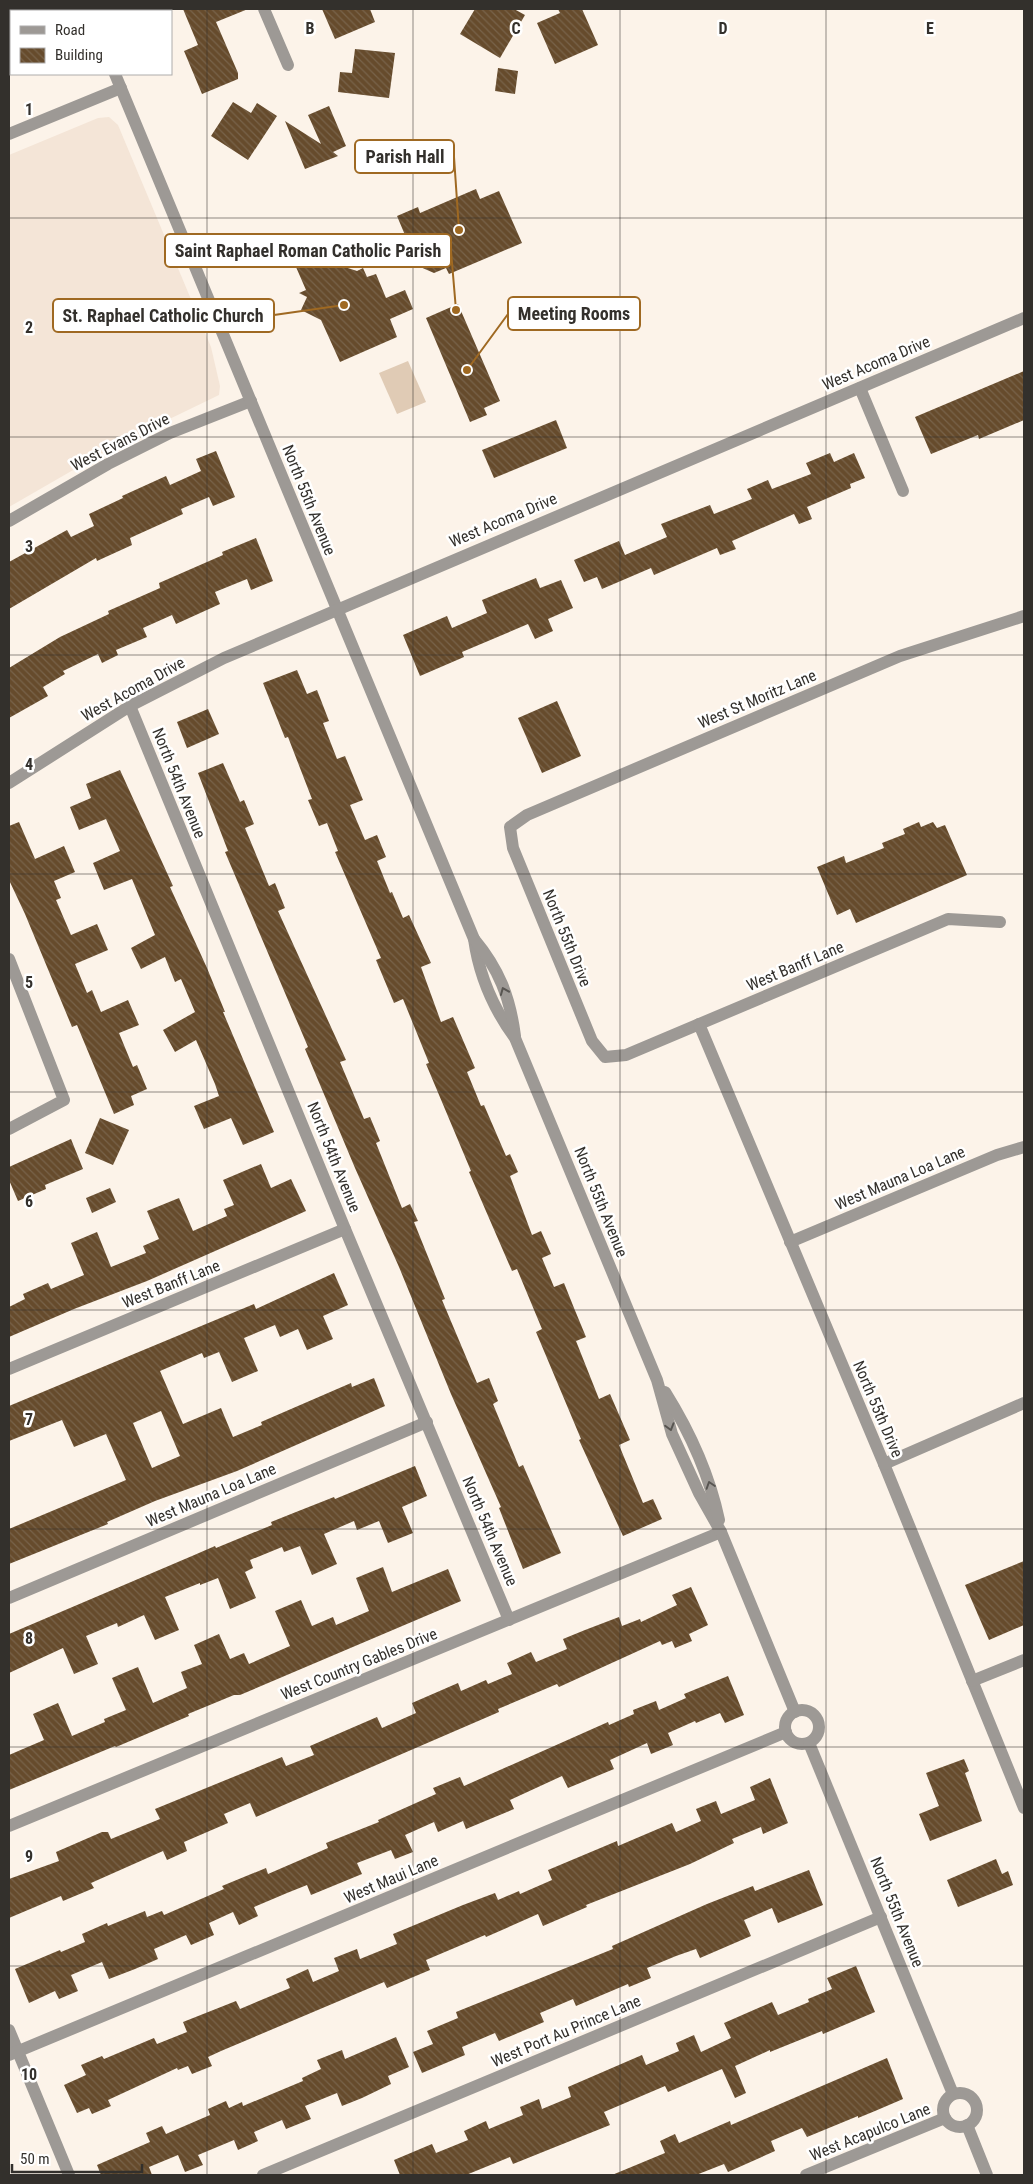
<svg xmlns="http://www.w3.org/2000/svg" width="1033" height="2184" viewBox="0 0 1033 2184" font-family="'Roboto Condensed',sans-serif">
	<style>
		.built { fill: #f4e5d7 }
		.garden { fill: #e0cbb5 }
		.building { fill: url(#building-back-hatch); fill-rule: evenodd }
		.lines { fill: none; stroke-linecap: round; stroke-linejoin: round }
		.minor { stroke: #9d9995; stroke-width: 12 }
		.tertiary { stroke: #9d9995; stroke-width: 12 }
		.oneway { stroke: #585551 }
		.grid { fill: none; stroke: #33302c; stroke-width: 1; stroke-opacity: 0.55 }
		.labels { text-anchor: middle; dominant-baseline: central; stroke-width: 5; stroke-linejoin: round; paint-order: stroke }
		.street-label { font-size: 16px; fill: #33302c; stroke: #fff }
		.grid-label { font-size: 16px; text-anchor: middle; font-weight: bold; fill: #33302c; stroke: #fff; stroke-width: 5; stroke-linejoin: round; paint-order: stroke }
		.leader { fill: none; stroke: #9f6922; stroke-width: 2 }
		.callout-dot { fill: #9f6922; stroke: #fff; stroke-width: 2 }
		.callout { fill: #fff; stroke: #9f6922; stroke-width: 2 }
		.callout-label { font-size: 18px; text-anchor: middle; font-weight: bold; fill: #33302c }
	</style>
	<defs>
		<pattern id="building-back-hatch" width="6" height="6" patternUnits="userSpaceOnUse" patternTransform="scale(1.25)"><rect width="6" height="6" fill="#664b2c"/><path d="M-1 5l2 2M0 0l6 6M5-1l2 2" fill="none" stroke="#78634a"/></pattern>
	</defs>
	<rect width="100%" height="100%" fill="#fcf3e9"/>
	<path class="built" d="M109,117L118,125L211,347L220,386L219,395L120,443L9,507V155L98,118Z"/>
	<path class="garden" d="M408,361L426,402L397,414L379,373Z"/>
	<g class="building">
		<path d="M183,9H248L216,22L238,73V79L202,94L184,51L198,45Z"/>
		<path d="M322,9H370L375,22L335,39Z"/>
		<path d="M475,9H514L525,15L500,58L460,34Z"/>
		<path d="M558,9H582L598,45L555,64L537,23L560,13Z"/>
		<path d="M355,49L395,53L389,98L338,92L340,72L352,73Z"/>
		<path d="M498,68L518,71L515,94L495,91Z"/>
		<path d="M233,102L251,113L257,103L277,116L248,160L211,136Z"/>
		<path d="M329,106L346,146L333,152L338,156L305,169L285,121L321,144L308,115Z"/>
		<path d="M476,189L480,199L499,191L522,243L449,274L446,268L434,273L418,266L397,216L418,207L420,213Z"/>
		<path d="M317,258L357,271L363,268L367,277L376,274L386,298L405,290L413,309L390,319L397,337L340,362L321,320L301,310L307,297L299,293L306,290L296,267Z"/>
		<path d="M458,304L500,401L484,408L487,415L470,422L426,318Z"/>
		<path d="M1024,371V420L979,439L978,435L931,454L915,417Z"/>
		<path d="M556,420L567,448L494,478L482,450Z"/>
		<path d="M216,451L235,497L213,506L209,497L181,509L183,514L130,538L132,545L97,561L96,558L9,609V562L67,530L71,537L94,526L89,514L123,498L122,496L166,476L170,485L201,471L196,459Z"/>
		<path d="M830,453L834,462L854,453L865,478L850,484L851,488L807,507L812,519L799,524L794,514L732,541L736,549L720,555L717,548L654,575L651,568L602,589L597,577L584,582L574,560L619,541L625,555L667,537L661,524L710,505L714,514L752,499L747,489L768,480L772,489L811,474L806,463Z"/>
		<path d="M256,538L273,581L251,590L247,579L215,592L220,604L176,624L172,615L143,628L147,637L116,650L118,655L102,663L98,654L63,671L65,674L43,687L48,696L9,718V668L60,637L109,614L108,611L160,588L159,583L223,555L222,552Z"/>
		<path d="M536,578L540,588L561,580L573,608L548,619L553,631L535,639L528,624L462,652L464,657L420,676L403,635L447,616L452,628L487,613L482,600Z"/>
		<path d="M297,670L307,694L317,690L329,721L323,723L337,759L345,756L363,800L350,805L365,840L377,835L386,857L377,861L390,893L392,892L403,918L409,915L431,963L421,967L441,1022L453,1017L475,1068L467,1072L481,1106L484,1105L506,1156L510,1154L518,1172L510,1176L532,1235L541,1231L551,1254L542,1258L554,1287L564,1283L574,1308L586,1337L576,1341L599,1399L610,1394L630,1440L619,1445L643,1503L653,1499L662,1519L623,1536L579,1440L581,1439L536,1332L542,1329L517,1269L512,1271L469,1172L471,1171L426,1064L429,1063L403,999L394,1003L376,960L381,958L335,852L338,851L327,823L319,826L308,800L312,799L288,737L285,738L263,683Z"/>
		<path d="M557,701L581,756L542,773L518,718Z"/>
		<path d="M208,709L219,734L187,748L177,722Z"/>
		<path d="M223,763L240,802L244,800L254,824L245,828L269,886L275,883L285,908L278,911L346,1060L340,1062L364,1119L370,1117L380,1141L376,1143L402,1208L410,1204L418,1221L414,1222L445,1299L442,1300L477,1383L489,1378L498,1401L493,1404L519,1467L523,1465L561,1553L523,1569L499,1508L501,1507L451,1394L399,1267L355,1168L305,1049L308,1047L225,852L228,851L198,773Z"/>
		<path d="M120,770L173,886L170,887L207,968L225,1012H223L274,1132L243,1145L231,1118L204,1129L194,1106L219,1096L215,1084L196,1040L175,1052L163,1030L195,1012L181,979L175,982L165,957L141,969L131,948L155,935L132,879L104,890L93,863L120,851L106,819L79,830L70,807L91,798L86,784Z"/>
		<path d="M19,822L35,859L64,846L75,872L54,881L61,898L56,900L71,935L97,924L108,950L75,964L87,993L92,990L101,1012L128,1000L139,1025L119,1033L133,1067L137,1065L147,1089L131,1096L134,1105L114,1114L77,1025L72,1027L25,914L9,880V826Z"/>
		<path d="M919,822L921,827L933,822L937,828L945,825L967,875L856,923L850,909L837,915L817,867L844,856L846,863L884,848L882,843L905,834L903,829Z"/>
		<path d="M100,1118L129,1130L113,1165L85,1153Z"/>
		<path d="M71,1139L83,1169L45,1185L46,1189L18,1201L9,1180V1167Z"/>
		<path d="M261,1164L271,1188L291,1179L306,1211L147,1281L74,1309L9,1337V1307L25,1299L23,1294L48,1283L51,1289L84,1275L71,1243L97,1232L111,1267L146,1253L143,1246L159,1239L147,1211L179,1198L193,1231L227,1216L224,1209L234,1205L223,1180Z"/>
		<path d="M110,1188L116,1202L92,1213L86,1198Z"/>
		<path d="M334,1273L348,1305L323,1316L333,1339L307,1350L298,1329L280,1337L275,1325L244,1338L258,1371L232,1382L219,1352L204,1358L202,1353L160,1371L183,1424L221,1408L233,1437L262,1425L261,1422L351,1383L352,1387L374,1378L385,1406L237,1471L155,1501L107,1522L108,1524L9,1564V1529L126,1480L106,1434L74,1447L62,1420L9,1441V1406L254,1304L256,1309ZM161,1411L180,1456L152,1468L133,1423Z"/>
		<path d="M415,1466L427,1496L402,1507L413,1533L388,1543L379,1521L357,1530L354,1521L324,1534L337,1564L312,1575L300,1546L284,1552L282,1547L250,1560L253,1568L245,1572L256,1598L230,1609L218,1578L200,1585V1583L165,1597L179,1630L155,1640L144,1615L118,1627L117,1623L86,1636L98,1664L74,1674L63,1648L9,1673V1634L192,1556L215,1546L216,1548L272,1525L271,1522L296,1512L334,1497L335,1499Z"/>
		<path d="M1024,1561V1625L989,1640L965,1585Z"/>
		<path d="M383,1567L392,1592L448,1569L461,1601L240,1695H234L188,1714L189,1716L116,1747L115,1746L9,1790V1755L44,1740L33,1714L58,1703L72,1736L105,1722L104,1719L126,1710L112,1678L138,1667L153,1703L187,1688L181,1672L202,1664L194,1645L219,1634L230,1659L244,1653L249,1664L290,1646L275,1611L301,1600L312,1626L333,1617L336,1625L369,1611L356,1578Z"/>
		<path d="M691,1587L708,1625L689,1634L692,1641L675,1648L672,1641L662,1645L660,1641L559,1687L557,1684L498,1709L499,1712L256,1817L250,1803L224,1814L228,1823L184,1842L187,1851L167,1860L163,1851L91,1883L94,1888L63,1901L61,1896L9,1918V1879L59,1861L56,1852L102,1832H108L111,1839L160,1819L155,1809L282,1757L286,1766L314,1755L310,1746L377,1717L382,1728L416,1713L412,1703L458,1683L461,1691L486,1680L488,1684L512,1674L507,1663L531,1652L536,1662L567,1649L563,1639L585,1630L619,1617L622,1626L640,1619L641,1622L677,1605L672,1595Z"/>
		<path d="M728,1676L744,1715L725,1723L720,1713L696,1723L695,1721L668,1733L673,1745L651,1754L647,1743L610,1760L614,1769L568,1788L562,1776L510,1800L514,1809L466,1829L463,1821L438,1832L434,1822L405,1835L413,1852L395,1859L391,1850L357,1863L362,1874L311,1895L307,1885L287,1893L254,1907L258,1916L239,1925L233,1912L209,1923L214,1935L191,1945L186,1935L154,1949L158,1959L135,1969L109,1979L102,1962L71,1975L78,1991L59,1999L55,1991L29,2003L15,1969L60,1950L61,1952L85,1942L82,1934L107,1923L108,1926L145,1911L147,1917L162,1911L164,1915L224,1889L222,1886L266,1868L268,1874L328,1848L326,1843L379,1822L378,1820L436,1794L433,1788L460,1777L464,1786L608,1722L609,1725L634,1714L633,1710L656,1701L659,1710L686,1698L684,1694Z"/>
		<path d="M964,1759L969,1771L965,1773L982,1821L930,1841L919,1814L939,1806L926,1773Z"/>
		<path d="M770,1778L788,1823L763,1834L761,1827L732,1839L734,1843L690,1864L586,1905L587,1907L543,1926L538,1914L486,1937L485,1935L426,1960L430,1970L387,1988L384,1982L221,2051L208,2057L212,2066L192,2074L188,2066L178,2070L177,2068L108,2100L111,2106L92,2114L89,2108L77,2113L64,2085L86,2075L81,2065L102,2056L104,2059L154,2038L157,2044L187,2032L183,2022L236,2001L240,2009L290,1988L286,1979L308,1969L313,1982L339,1971L334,1958L357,1949L360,1959L397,1944L393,1934L463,1905L495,1893L498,1900L519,1891L520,1894L552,1880L548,1870L617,1841L618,1846L672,1823L676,1832L701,1821L696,1809L716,1801L721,1814L755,1800L750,1787Z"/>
		<path d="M996,1859L1002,1874L1008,1871L1013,1885L958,1907L947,1880Z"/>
		<path d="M809,1870L823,1905L778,1923L772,1908L744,1920L751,1936L700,1958L696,1949L676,1956L647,1968L651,1978L629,1987L628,1984L576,2006L573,1999L540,2013L544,2022L499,2041L495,2033L462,2047L465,2055L422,2073L413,2052L433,2044L427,2031L458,2018L456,2012L613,1949L612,1946L707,1904L753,1886L755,1891Z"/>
		<path d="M856,1966L875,2012L823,2034L822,2031L770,2052V2050L735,2066L746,2093L735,2098L722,2069L668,2092L665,2086L604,2112L610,2125L513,2164L510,2157L466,2175H400L394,2160L432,2144L436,2153L468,2140L464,2131L486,2121L489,2129L523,2115L520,2107L539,2099L542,2109L571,2097L568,2087L642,2055L646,2065L679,2051L676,2043L694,2035L701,2052L731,2038L724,2023L772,2002L778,2015L809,2002L808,1999L832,1989L827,1978Z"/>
		<path d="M396,2037L409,2067L388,2076L391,2084L362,2098L342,2106L337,2093L305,2106L311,2119L286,2129L282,2120L254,2132L258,2141L238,2150L234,2140L198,2155L203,2165L185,2172L178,2155L149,2167L152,2175H101L97,2165L150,2142L146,2133L162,2126L166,2134L210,2115L208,2109L226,2101L229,2108L242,2102L243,2106L303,2081L302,2078L321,2069L317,2060L342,2050L345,2059Z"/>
		<path d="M887,2058L903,2099L875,2111L858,2118V2116L807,2137L802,2128L771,2141L775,2151L728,2172L724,2164L696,2175H612L665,2153L660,2141L675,2134L679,2143L730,2121L731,2125Z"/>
	</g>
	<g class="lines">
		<g class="minor">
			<path d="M264,9L288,65"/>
			<path d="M9,134L121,88"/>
			<path d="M860,388L903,491"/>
			<path d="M9,521L108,464L170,433L251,401"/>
			<path d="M130,706L345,1229L509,1620"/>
			<path d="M1000,922L948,919L626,1055L605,1057L592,1041L513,848L510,827L527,815L900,656L1024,616"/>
			<path d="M9,959L64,1100L9,1129"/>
			<path d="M699,1024L884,1464L1024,1808"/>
			<path d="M790,1242L997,1155L1024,1147"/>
			<path d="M9,1369L345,1229"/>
			<path d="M884,1464L1024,1403"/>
			<path d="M9,1598L427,1422"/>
			<path d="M972,1681L1024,1660"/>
			<path d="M9,1826L721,1532"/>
			<path d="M9,2030L69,2175"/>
			<path d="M9,2055L786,1732"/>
			<path d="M263,2175L881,1917"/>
			<path d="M806,2175L945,2118"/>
		</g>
		<g class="tertiary">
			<path d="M88,9L89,11"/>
			<path d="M115,74L474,939C479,975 493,1008 515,1038L657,1380L672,1434L699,1493L721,1532L795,1712"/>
			<path d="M9,783L130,706L224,658L1024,318"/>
			<path d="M474,939C499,969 510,997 515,1036"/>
			<path d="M665,1392C690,1432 709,1473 719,1520"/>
			<circle cx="802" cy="1727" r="17"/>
			<path d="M809,1743L953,2094"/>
			<circle cx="960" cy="2110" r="17"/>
			<path d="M967,2125L987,2175"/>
		</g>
	</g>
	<defs><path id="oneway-chevron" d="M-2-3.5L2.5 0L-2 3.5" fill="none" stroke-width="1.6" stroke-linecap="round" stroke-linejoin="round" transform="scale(1.25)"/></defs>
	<g class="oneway">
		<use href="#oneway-chevron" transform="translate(504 991) rotate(-112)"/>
		<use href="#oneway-chevron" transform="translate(670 1427) rotate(74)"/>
		<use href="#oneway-chevron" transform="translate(710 1485) rotate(-108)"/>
	</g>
	<path class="grid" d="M207,9V2175M413,9V2175M620,9V2175M826,9V2175M9,218H1024M9,437H1024M9,655H1024M9,874H1024M9,1092H1024M9,1310H1024M9,1529H1024M9,1747H1024M9,1966H1024"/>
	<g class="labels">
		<g class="street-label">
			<text transform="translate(876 363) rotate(-23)">West Acoma Drive</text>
			<text transform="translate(120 442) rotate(-27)">West Evans Drive</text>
			<text transform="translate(309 500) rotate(68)">North 55th Avenue</text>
			<text transform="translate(503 520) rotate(-23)">West Acoma Drive</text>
			<text transform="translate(133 689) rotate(-29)">West Acoma Drive</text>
			<text transform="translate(757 699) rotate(-23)">West St Moritz Lane</text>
			<text transform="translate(179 783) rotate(68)">North 54th Avenue</text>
			<text transform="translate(567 938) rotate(68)">North 55th Drive</text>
			<text transform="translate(795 966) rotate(-23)">West Banff Lane</text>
			<text transform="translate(334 1157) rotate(68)">North 54th Avenue</text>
			<text transform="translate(900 1178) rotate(-23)">West Mauna Loa Lane</text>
			<text transform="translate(601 1202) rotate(68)">North 55th Avenue</text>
			<text transform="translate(171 1284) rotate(-22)">West Banff Lane</text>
			<text transform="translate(878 1409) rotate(67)">North 55th Drive</text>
			<text transform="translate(211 1495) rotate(-23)">West Mauna Loa Lane</text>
			<text transform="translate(490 1531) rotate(67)">North 54th Avenue</text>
			<text transform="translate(359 1664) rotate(-22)">West Country Gables Drive</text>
			<text transform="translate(391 1879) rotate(-23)">West Maui Lane</text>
			<text transform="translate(897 1912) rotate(68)">North 55th Avenue</text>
			<text transform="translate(566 2031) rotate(-23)">West Port Au Prince Lane</text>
			<text transform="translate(870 2132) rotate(-22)">West Acapulco Lane</text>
		</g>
	</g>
	<g class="grid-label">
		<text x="310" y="34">B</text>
		<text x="516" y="34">C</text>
		<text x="723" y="34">D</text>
		<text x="930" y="34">E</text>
		<text x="29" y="115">1</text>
		<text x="29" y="333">2</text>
		<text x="29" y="552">3</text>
		<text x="29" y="770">4</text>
		<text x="29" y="988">5</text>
		<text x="29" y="1207">6</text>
		<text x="29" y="1425">7</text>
		<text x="29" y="1644">8</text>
		<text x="29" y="1862">9</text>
		<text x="29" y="2080">10</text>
	</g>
	<path class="leader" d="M459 230L454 157M456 310L451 251M467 370L508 314M344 305L274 315"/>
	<g class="callout-dot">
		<circle cx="459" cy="230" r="5"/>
		<circle cx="456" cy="310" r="5"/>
		<circle cx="467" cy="370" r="5"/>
		<circle cx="344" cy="305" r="5"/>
	</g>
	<g class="callout">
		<rect x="355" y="140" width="99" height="33" rx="5"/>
		<rect x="165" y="234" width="286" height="33" rx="5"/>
		<rect x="508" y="297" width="132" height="33" rx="5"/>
		<rect x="53" y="299" width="221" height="33" rx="5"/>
	</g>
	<g class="callout-label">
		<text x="405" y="163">Parish Hall</text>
		<text x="308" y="257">Saint Raphael Roman Catholic Parish</text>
		<text x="574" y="320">Meeting Rooms</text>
		<text x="163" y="322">St. Raphael Catholic Church</text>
	</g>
	<rect width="1033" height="2184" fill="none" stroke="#33302c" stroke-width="20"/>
	<rect x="10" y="10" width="162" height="65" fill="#ffffff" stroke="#adacab"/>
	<rect x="20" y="26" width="25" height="8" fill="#9d9995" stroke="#adacab"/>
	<text x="55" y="35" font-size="15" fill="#33302c">Road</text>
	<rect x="20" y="48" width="25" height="15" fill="url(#building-back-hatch)" stroke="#adacab"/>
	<text x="55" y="60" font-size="15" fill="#33302c">Building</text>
	<path d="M12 2164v8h130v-8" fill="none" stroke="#33302c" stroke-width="2.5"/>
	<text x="20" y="2164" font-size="15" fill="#33302c" stroke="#ffffff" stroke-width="4" paint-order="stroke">50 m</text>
</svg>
